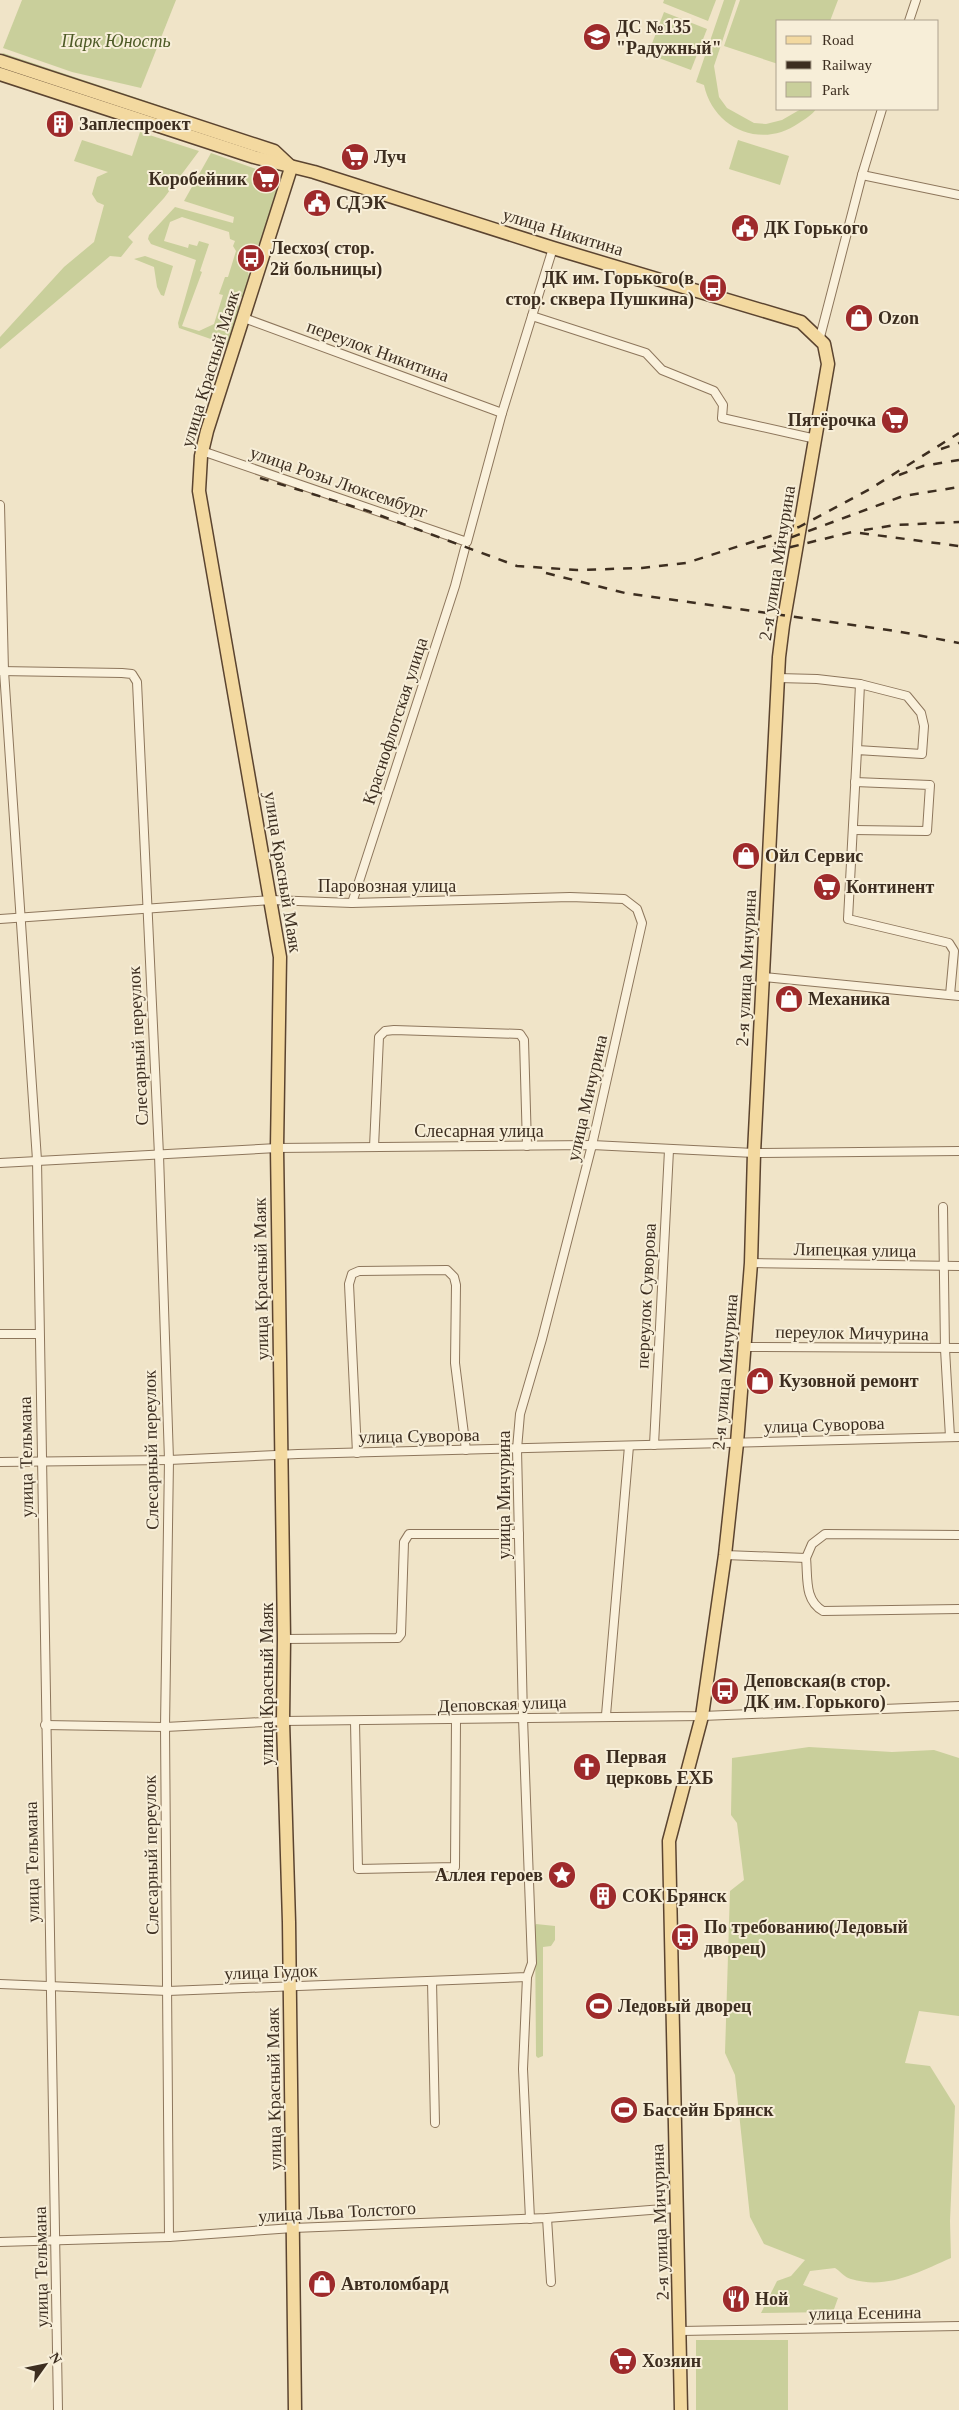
<svg xmlns="http://www.w3.org/2000/svg" width="959" height="2410" viewBox="0 0 959 2410" font-family="Georgia,serif">
	<style>
		.green { fill: #c9cf9b; fill-rule: evenodd }
		.lines { fill: none; stroke-linecap: round; stroke-linejoin: round }
		.minor-casing { stroke: #8d765c; stroke-width: 10 }
		.primary-casing { stroke: #5b4430; stroke-width: 15 }
		.minor { stroke: #faf1dc; stroke-width: 8 }
		.primary { stroke: #f3d9a0; stroke-width: 12 }
		.rail { stroke: #3d2e20; stroke-width: 2.5; stroke-dasharray: 9 9; stroke-linecap: butt }
		.labels { text-anchor: middle; dominant-baseline: central; stroke-width: 4; stroke-linejoin: round; paint-order: stroke }
		.poi-label { font-size: 18px; font-weight: bold; fill: #3d2e20; stroke: #f7eed8; text-anchor: start }
		.park-label { font-size: 18px; font-style: italic; fill: #4d5a26; stroke: #f7eed8 }
		.street-label { font-size: 18px; fill: #3d2e20; stroke: #f7eed8 }
	</style>
	<rect width="100%" height="100%" fill="#f0e4c8"/>
	<g class="green">
		<path d="M22,0H176L141,88L72,72L3,48Z"/>
		<path d="M664,0H716L708,21L663,3Z"/>
		<path d="M724,0H736L714,66L719,97L727,108L754,123L766,124L782,120L801,109H816C812,115 805,119 799,123C761,150 713,128 704,85L696,82Z"/>
		<path d="M740,0H838L830,21H778V64L724,46Z"/>
		<path d="M664,12L707,29L691,70L648,54Z"/>
		<path d="M3,53L185,114L183,119L1,57Z"/>
		<path d="M140,132L199,151L164,198L128,237L133,242L121,257L110,256L0,349V337L64,267L94,242L104,205L97,202L92,194L97,177L108,172L74,161L82,140L132,156Z"/>
		<path d="M738,140L789,156L780,185L729,169Z"/>
		<path d="M211,153L276,176L279,182L260,243L253,248L247,268L249,276L243,297L237,296L234,304L240,306L228,345L179,328L178,323L196,260L151,244L148,239L149,235L175,207L233,223L234,217L184,201ZM182,217L229,232L230,239L235,241L233,246L236,251L228,277H225L219,294L223,295L214,324L199,331L182,326L202,272L200,271L209,244L199,241L197,246L189,244L188,248L164,241L170,222Z"/>
		<path d="M145,256L173,266L164,296L161,295L157,287L154,267L134,259Z"/>
		<path d="M809,1747L892,1752L934,1750L959,1758V2016L919,2011L905,2063L930,2066L955,2106L950,2221L951,2258C919,2272 887,2290 851,2279C845,2278 840,2271 835,2268L810,2271L803,2285L838,2298L833,2312L761,2313L777,2281L791,2276L805,2260L764,2244L750,2217L735,2075L725,2053L730,1891L744,1880L737,1823L731,1815L732,1758Z"/>
		<path d="M536,1924L555,1926V1940L551,1946L543,1947V2056L538,2058L536,2056L535,1926Z"/>
		<rect x="696" y="2340" width="92" height="70"/>
	</g>
	<g class="lines">
		<defs>
			<g id="minor">
				<path d="M909,21L916,0"/>
				<path d="M862,175L959,195"/>
				<path d="M532,316L646,353L662,370L714,391L723,405L722,418L816,439"/>
				<path d="M244,318L502,413"/>
				<path d="M820,337L862,175L882,109"/>
				<path d="M202,451L467,542L502,413L553,248"/>
				<path d="M0,505L4,671L37,1160L58,2410"/>
				<path d="M0,671L122,673L132,674L137,682L159,1155L169,1460L165,1727L169,2237"/>
				<path d="M778,678L817,679L860,684L907,696L921,713L924,726L922,754L857,750L848,919L949,943L954,951L950,995"/>
				<path d="M857,750L860,684"/>
				<path d="M854,830L927,831L930,785L855,782"/>
				<path d="M352,903L455,586L465,548"/>
				<path d="M0,919L271,900L352,903L570,897L624,899L637,909L642,923L592,1145L542,1339L520,1414L517,1449L523,1718L532,1963L527,1977L168,1991L0,1984"/>
				<path d="M764,977L959,996"/>
				<path d="M374,1147L379,1037L385,1031L394,1030L520,1034L524,1040L527,1146"/>
				<path d="M0,1163L277,1148L592,1145L754,1153L959,1151"/>
				<path d="M943,1207L945,1349L950,1437"/>
				<path d="M751,1263L959,1266"/>
				<path d="M0,1334H39"/>
				<path d="M745,1347L959,1348"/>
				<path d="M654,1445L669,1150"/>
				<path d="M357,1453L349,1284L352,1274L359,1271L447,1270L454,1277L456,1285L455,1363L466,1450"/>
				<path d="M0,1462L169,1460L298,1454L959,1437"/>
				<path d="M725,1555L806,1558L812,1544L825,1534L959,1535"/>
				<path d="M806,1558C808,1578 804,1600 823,1611L959,1609"/>
				<path d="M284,1639L398,1638L401,1634L404,1542L409,1534H519"/>
				<path d="M606,1715L629,1446"/>
				<path d="M355,1722L358,1869L455,1867L456,1720"/>
				<path d="M45,1725L165,1727L283,1721L702,1716L959,1706"/>
				<path d="M527,1977L523,2069L530,2219"/>
				<path d="M432,1981L435,2123"/>
				<path d="M547,2218L551,2282"/>
				<path d="M0,2242L169,2237L293,2228L547,2218L676,2208"/>
				<path d="M681,2331L959,2326"/>
			</g>
			<g id="primary">
				<path d="M0,61L274,151L290,166"/>
				<path d="M0,74L254,157L314,172L553,248L801,322L824,344L828,364L783,625L779,657L754,1153L751,1263L737,1443L725,1555L702,1716L669,1841L681,2410"/>
				<path d="M291,168L207,431L201,456L199,491L280,957L277,1148L284,1639L283,1721L289,1922L295,2410"/>
			</g>
		</defs>
		<use href="#minor" class="minor-casing"/>
		<use href="#primary" class="primary-casing"/>
		<use href="#minor" class="minor"/>
		<use href="#primary" class="primary"/>
		<g class="rail">
			<path d="M941,449L959,443"/>
			<path d="M899,475L923,466L959,460"/>
			<path d="M260,478L368,511L517,566L577,570L642,568L686,563L799,527L870,489L959,433"/>
			<path d="M864,530L896,525L959,522"/>
			<path d="M757,548L776,543L903,496L959,487"/>
			<path d="M772,548H787L852,532L959,546"/>
			<path d="M546,573L625,593L896,631L959,643"/>
		</g>
	</g>
	<defs>
		<symbol id="school-disc" viewBox="-11 -11 22 22"><circle r="9.5" fill="#9e2a2b" stroke="#f7eed8"/><path d="M0-5L7-2L0 1L-7-2ZM-4 1L0 2.5L4 1V4Q0 6-4 4Z" fill="#fff"/></symbol>
		<symbol id="building-disc" viewBox="-11 -11 22 22"><circle r="9.5" fill="#9e2a2b" stroke="#f7eed8"/><path d="M-4-6H4V6H1V3H-1V6H-4ZM-2.5-4.3h1.7v1.8h-1.7ZM.8-4.3h1.7v1.8H.8ZM-2.5-1h1.7V.8h-1.7ZM.8-1h1.7V.8H.8Z" fill="#fff"/></symbol>
		<symbol id="supermarket-disc" viewBox="-11 -11 22 22"><circle r="9.5" fill="#9e2a2b" stroke="#f7eed8"/><path d="M-6-5.5h2.5l.6 2H6L4.5 2H-2.5L-4.4-4H-6ZM-1.5 3.2a1.3 1.3 0 1 0 .1 0ZM3 3.2a1.3 1.3 0 1 0 .1 0Z" fill="#fff"/></symbol>
		<symbol id="civic-disc" viewBox="-11 -11 22 22"><circle r="9.5" fill="#9e2a2b" stroke="#f7eed8"/><path d="M-.6-6.5H3V-4.5H.6V-3L4-1V1h2V6H-6V1h2V-1L-.6-3ZM-1.2 2.5V6h2.4V2.5Z" fill="#fff"/></symbol>
		<symbol id="bus-disc" viewBox="-11 -11 22 22"><circle r="9.5" fill="#9e2a2b" stroke="#f7eed8"/><path d="M-5-6H5V4H4V6H2V4H-2V6H-4V4H-5ZM-3.5-4V0h7V-4ZM-3.5 1.2v1.5H-2V1.2ZM2 1.2v1.5H3.5V1.2Z" fill="#fff"/></symbol>
		<symbol id="shop-disc" viewBox="-11 -11 22 22"><circle r="9.5" fill="#9e2a2b" stroke="#f7eed8"/><path d="M-5-2.5h2.3a2.7 3.5 0 0 1 5.4 0H5L5.5 6h-11ZM-1.5-2.5h3a1.5 2.3 0 0 0-3 0Z" fill="#fff"/></symbol>
		<symbol id="church-disc" viewBox="-11 -11 22 22"><circle r="9.5" fill="#9e2a2b" stroke="#f7eed8"/><path d="M-1.2-6h2.4v3.5h3.3v2.4h-3.3V6h-2.4V-.1h-3.3v-2.4h3.3Z" fill="#fff"/></symbol>
		<symbol id="sight-disc" viewBox="-11 -11 22 22"><circle r="9.5" fill="#9e2a2b" stroke="#f7eed8"/><path d="M0-6L1.8-2.2L6-1.7L2.9 1.2L3.7 5.4L0 3.3L-3.7 5.4L-2.9 1.2L-6-1.7L-1.8-2.2Z" fill="#fff"/></symbol>
		<symbol id="stadium-disc" viewBox="-11 -11 22 22"><circle r="9.5" fill="#9e2a2b" stroke="#f7eed8"/><path d="M0-5a6.5 5 0 1 0 0 10a6.5 5 0 1 0 0-10ZM-3.5-1.8h7v3.6h-7Z" fill="#fff"/></symbol>
		<symbol id="restaurant-disc" viewBox="-11 -11 22 22"><circle r="9.5" fill="#9e2a2b" stroke="#f7eed8"/><path d="M-5-6h1v4h1v-4h1v4h1v-4h1v5L-1.5 .5V6h-2V.5L-5-1ZM5-6V6H3V1.5H1.5Q1.5-4 5-6Z" fill="#fff"/></symbol>
	</defs>
	<g fill-rule="evenodd">
		<use href="#school-disc" x="581" y="21" width="32" height="32"/>
		<use href="#building-disc" x="44" y="108" width="32" height="32"/>
		<use href="#supermarket-disc" x="339" y="141" width="32" height="32"/>
		<use href="#supermarket-disc" x="250" y="163" width="32" height="32"/>
		<use href="#civic-disc" x="301" y="187" width="32" height="32"/>
		<use href="#civic-disc" x="729" y="212" width="32" height="32"/>
		<use href="#bus-disc" x="235" y="242" width="32" height="32"/>
		<use href="#bus-disc" x="697" y="272" width="32" height="32"/>
		<use href="#shop-disc" x="843" y="302" width="32" height="32"/>
		<use href="#supermarket-disc" x="879" y="404" width="32" height="32"/>
		<use href="#shop-disc" x="730" y="840" width="32" height="32"/>
		<use href="#supermarket-disc" x="811" y="871" width="32" height="32"/>
		<use href="#shop-disc" x="773" y="983" width="32" height="32"/>
		<use href="#shop-disc" x="744" y="1365" width="32" height="32"/>
		<use href="#bus-disc" x="709" y="1675" width="32" height="32"/>
		<use href="#church-disc" x="571" y="1751" width="32" height="32"/>
		<use href="#sight-disc" x="546" y="1859" width="32" height="32"/>
		<use href="#building-disc" x="587" y="1880" width="32" height="32"/>
		<use href="#bus-disc" x="669" y="1921" width="32" height="32"/>
		<use href="#stadium-disc" x="583" y="1990" width="32" height="32"/>
		<use href="#stadium-disc" x="608" y="2094" width="32" height="32"/>
		<use href="#shop-disc" x="306" y="2268" width="32" height="32"/>
		<use href="#restaurant-disc" x="720" y="2283" width="32" height="32"/>
		<use href="#supermarket-disc" x="607" y="2345" width="32" height="32"/>
	</g>
	<g class="labels">
		<g class="poi-label">
			<text x="616" y="27">ДС №135<tspan x="616" dy="21">"Радужный"</tspan></text>
			<text x="79" y="124">Заплеспроект</text>
			<text x="374" y="157">Луч</text>
			<text x="247" y="179" text-anchor="end">Коробейник</text>
			<text x="336" y="203">СДЭК</text>
			<text x="764" y="228">ДК Горького</text>
			<text x="270" y="248">Лесхоз( стор.<tspan x="270" dy="21">2й больницы)</tspan></text>
			<text x="694" y="278" text-anchor="end">ДК им. Горького(в<tspan x="694" dy="21">стор. сквера Пушкина)</tspan></text>
			<text x="878" y="318">Ozon</text>
			<text x="876" y="420" text-anchor="end">Пятёрочка</text>
			<text x="765" y="856">Ойл Сервис</text>
			<text x="846" y="887">Континент</text>
			<text x="808" y="999">Механика</text>
			<text x="779" y="1381">Кузовной ремонт</text>
			<text x="744" y="1681">Деповская(в стор.<tspan x="744" dy="21">ДК им. Горького)</tspan></text>
			<text x="606" y="1757">Первая<tspan x="606" dy="21">церковь ЕХБ</tspan></text>
			<text x="543" y="1875" text-anchor="end">Аллея героев</text>
			<text x="622" y="1896">СОК Брянск</text>
			<text x="704" y="1927">По требованию(Ледовый<tspan x="704" dy="21">дворец)</tspan></text>
			<text x="618" y="2006">Ледовый дворец</text>
			<text x="643" y="2110">Бассейн Брянск</text>
			<text x="341" y="2284">Автоломбард</text>
			<text x="755" y="2299">Ной</text>
			<text x="642" y="2361">Хозяин</text>
		</g>
		<g class="park-label">
			<text x="116" y="41">Парк Юность</text>
		</g>
		<g class="street-label">
			<text transform="translate(563 232) rotate(17)">улица Никитина</text>
			<text transform="translate(378 351) rotate(20)">переулок Никитина</text>
			<text transform="translate(210 369) rotate(-73)">улица Красный Маяк</text>
			<text transform="translate(339 482) rotate(19)">улица Розы Люксембург</text>
			<text transform="translate(777 563) rotate(-81)">2-я улица Мичурина</text>
			<text transform="translate(395 721) rotate(-72)">Краснофлотская улица</text>
			<text transform="translate(283 872) rotate(81)">улица Красный Маяк</text>
			<text x="387" y="886">Паровозная улица</text>
			<text transform="translate(746 968) rotate(-87)">2-я улица Мичурина</text>
			<text transform="translate(138 1046) rotate(-93)">Слесарный переулок</text>
			<text transform="translate(587 1098) rotate(-77)">улица Мичурина</text>
			<text x="479" y="1131">Слесарная улица</text>
			<text transform="translate(855 1250) rotate(1)">Липецкая улица</text>
			<text transform="translate(261 1279) rotate(-91)">улица Красный Маяк</text>
			<text transform="translate(646 1296) rotate(-87)">переулок Суворова</text>
			<text transform="translate(852 1333) rotate(1)">переулок Мичурина</text>
			<text transform="translate(725 1372) rotate(-85)">2-я улица Мичурина</text>
			<text transform="translate(824 1425) rotate(-2)">улица Суворова</text>
			<text transform="translate(419 1436) rotate(-1)">улица Суворова</text>
			<text transform="translate(151 1450) rotate(-91)">Слесарный переулок</text>
			<text transform="translate(26 1457) rotate(-91)">улица Тельмана</text>
			<text transform="translate(504 1495) rotate(-90)">улица Мичурина</text>
			<text transform="translate(267 1684) rotate(-90)">улица Красный Маяк</text>
			<text transform="translate(502 1704) rotate(-2)">Деповская улица</text>
			<text transform="translate(151 1855) rotate(-91)">Слесарный переулок</text>
			<text transform="translate(32 1862) rotate(-91)">улица Тельмана</text>
			<text transform="translate(271 1972) rotate(-2)">улица Гудок</text>
			<text transform="translate(274 2089) rotate(-91)">улица Красный Маяк</text>
			<text transform="translate(337 2212) rotate(-3)">улица Льва Толстого</text>
			<text transform="translate(660 2222) rotate(-92)">2-я улица Мичурина</text>
			<text transform="translate(41 2267) rotate(-91)">улица Тельмана</text>
			<text transform="translate(865 2313) rotate(-1)">улица Есенина</text>
		</g>
	</g>
	<rect x="776" y="20" width="162" height="90" fill="#f7eed8" stroke="#ada18e"/>
	<rect x="786" y="36" width="25" height="8" fill="#f3d9a0" stroke="#ada18e"/>
	<text x="822" y="45" font-size="15" fill="#3d2e20">Road</text>
	<rect x="786" y="61" width="25" height="8" fill="#3d2e20" stroke="#ada18e"/>
	<text x="822" y="70" font-size="15" fill="#3d2e20">Railway</text>
	<rect x="786" y="82" width="25" height="15" fill="#c9cf9b" stroke="#ada18e"/>
	<text x="822" y="95" font-size="15" fill="#3d2e20">Park</text>
	<g transform="translate(45 2365) rotate(57)" stroke="#f7eed8" stroke-width="4" paint-order="stroke">
	<path d="M0-4L9 19L0 12L-9 19Z" fill="#3d2e20"/>
	<text y="-8" font-size="14" font-weight="bold" text-anchor="middle" fill="#3d2e20">N</text>
	</g>
</svg>
